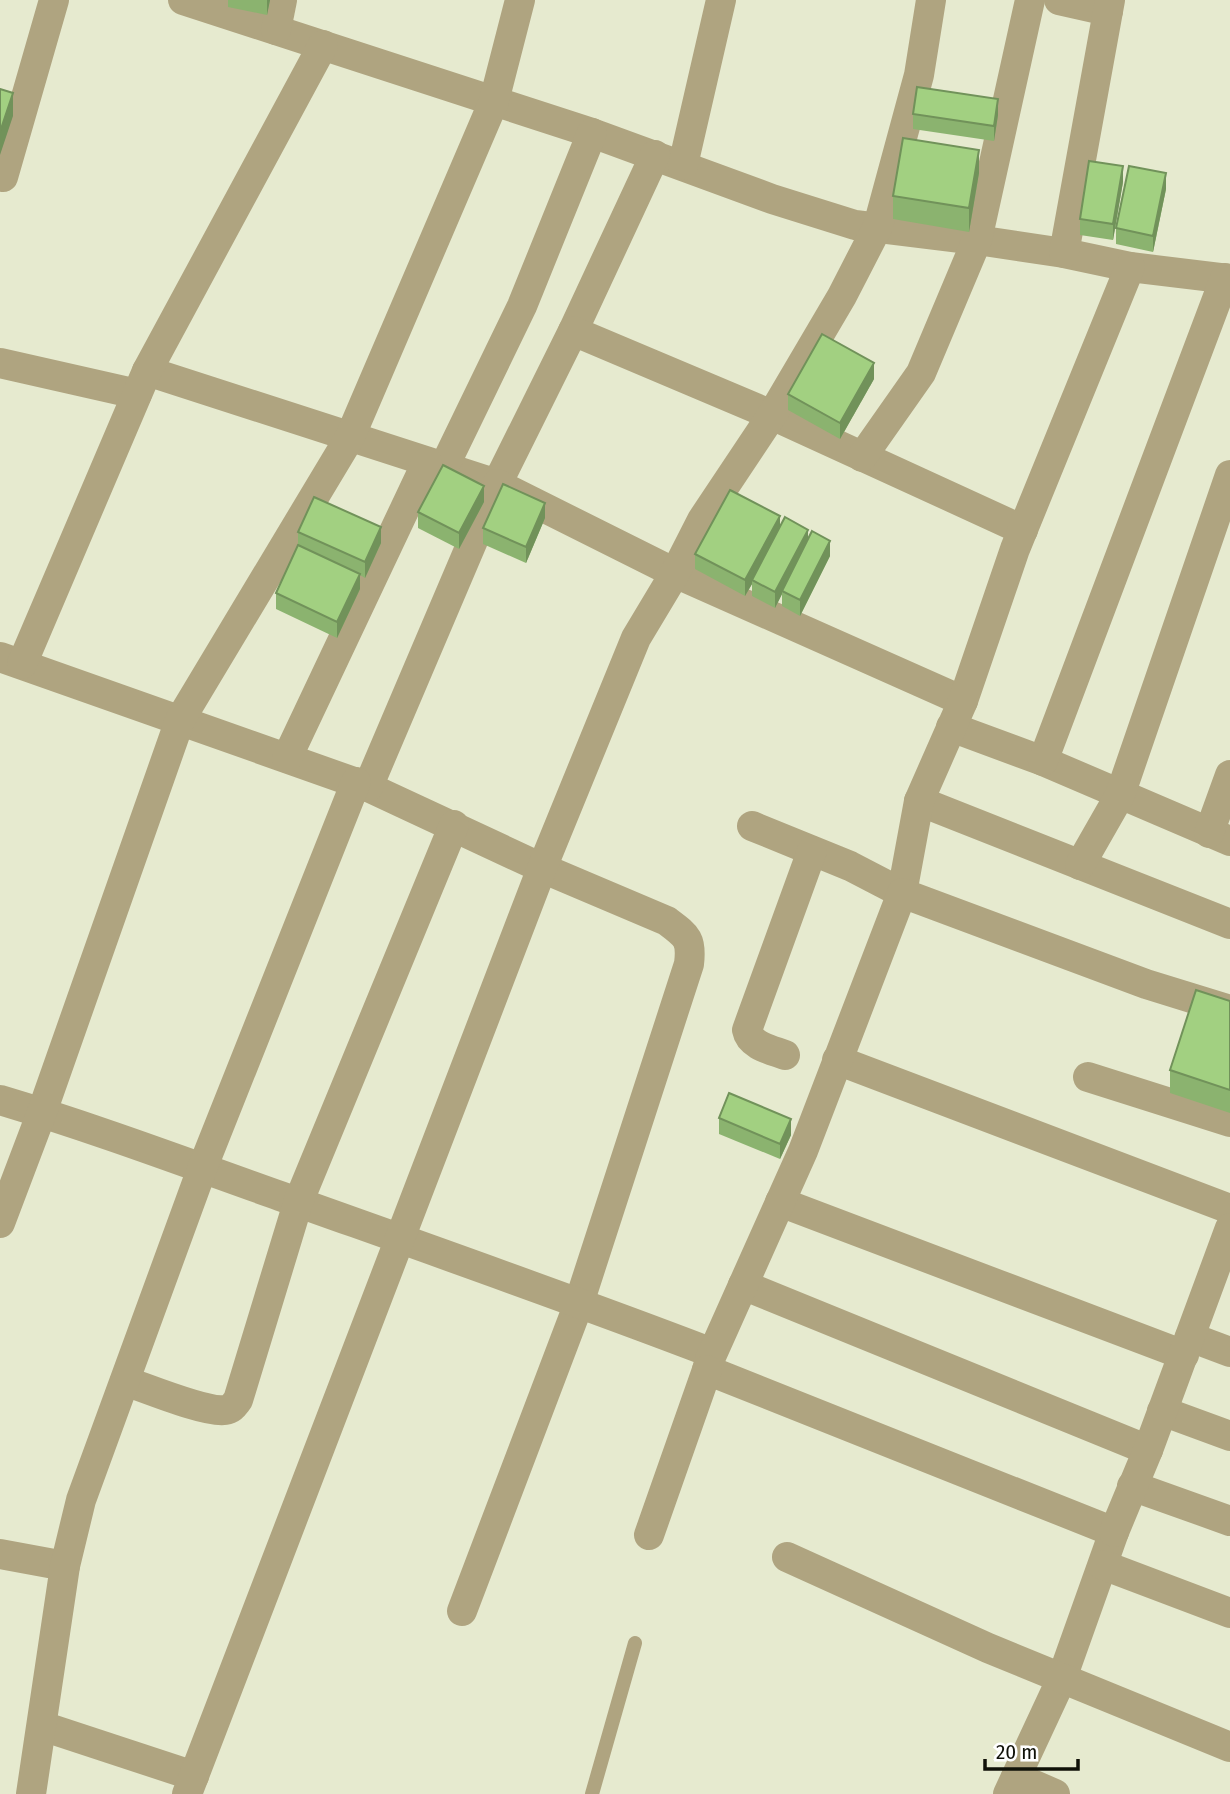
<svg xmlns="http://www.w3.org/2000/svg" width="1230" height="1794" viewBox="0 0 1230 1794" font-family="'Fira Sans Condensed',sans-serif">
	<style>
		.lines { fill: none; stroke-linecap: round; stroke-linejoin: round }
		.lane { stroke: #afa480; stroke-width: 14 }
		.street { stroke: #afa480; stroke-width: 30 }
		.wall { fill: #8bb36f }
		.shaded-wall { fill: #71925a }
		.building { fill: #a2d081; stroke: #71925a; stroke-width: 2 }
	</style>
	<rect width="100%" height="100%" fill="#e6eacf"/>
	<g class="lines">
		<path class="lane" d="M592,1794L635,1643"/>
		<g class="street">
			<path d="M183,0L592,133L772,199L855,225L977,240L1064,253L1130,267L1230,279"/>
			<path d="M1059,0L1108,11"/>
			<path d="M276,30L282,0"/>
			<path d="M683,165L721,0"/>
			<path d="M0,176L3,177L54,0"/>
			<path d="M1064,253L1110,0"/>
			<path d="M573,331L655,155"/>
			<path d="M0,363L137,394"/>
			<path d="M147,371L497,484L573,331L772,415L1023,530"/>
			<path d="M862,457L921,373L977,240L1030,0"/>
			<path d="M444,467L522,306L592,133"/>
			<path d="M0,657L368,787L542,868L667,921C687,936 692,939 689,964L579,1303L462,1611"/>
			<path d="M22,664L147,371L323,45"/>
			<path d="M951,727L1043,761L1230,841"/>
			<path d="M287,758L427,462"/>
			<path d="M1043,761L1225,278"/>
			<path d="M368,787L497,484L675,573L963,701"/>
			<path d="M919,801L1230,924"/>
			<path d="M752,826L850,866L902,893L919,801L963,701L1015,549L1130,267"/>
			<path d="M1209,833L1230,775"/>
			<path d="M1080,865L1120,795L1230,475"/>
			<path d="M785,1055C772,1050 750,1046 747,1030L812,851"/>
			<path d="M837,1060L1230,1209"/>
			<path d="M1088,1077L1230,1122"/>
			<path d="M0,1100C94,1128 187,1163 280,1196C423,1247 566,1297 707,1351L710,1359L707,1370L1114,1532L1062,1678L1008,1794"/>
			<path d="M780,1202L1184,1355"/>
			<path d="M0,1223L42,1112L180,720L350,437L494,101L520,0"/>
			<path d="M743,1285L1148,1450"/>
			<path d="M1190,1337L1230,1352"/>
			<path d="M710,1359L803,1151L902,893L1146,984L1230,1010"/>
			<path d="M125,1381C146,1388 206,1413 225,1410C232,1409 234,1405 238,1400L298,1203L454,825"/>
			<path d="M1162,1411L1230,1436"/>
			<path d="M1132,1486L1230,1521"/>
			<path d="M1114,1532L1148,1450L1230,1228"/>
			<path d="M649,1535L707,1370"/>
			<path d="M0,1554L65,1566"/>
			<path d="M787,1557L988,1648L1230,1747"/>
			<path d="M1103,1565L1230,1613"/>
			<path d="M42,1726L194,1776"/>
			<path d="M1016,1777L1055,1794"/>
			<path d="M31,1794L65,1566L81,1500L202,1169L356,782"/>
			<path d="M187,1794L542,868L636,638L675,573L702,520L772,415L842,296L878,226L919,75L931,0"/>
		</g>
	</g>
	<g class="wall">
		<path d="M228,0H270L267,15L228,7Z"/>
		<path d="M913,114L998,115L994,141L913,129Z"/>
		<path d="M979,173L969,232L893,219V196Z"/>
		<path d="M1123,182L1113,240L1080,235V219Z"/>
		<path d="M1166,189L1153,252L1116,244V228Z"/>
		<path d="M874,379L840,439L788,410V394Z"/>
		<path d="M484,502L459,549L418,528V512Z"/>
		<path d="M545,518L526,563L483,544V528Z"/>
		<path d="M780,526L808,539L830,556L800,616L782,606V594L775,608L752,596V584L745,596L695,569V554Z"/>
		<path d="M298,532L381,543L365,578L360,575V589L337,638L276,609V593L298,547Z"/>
		<path d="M1230,1001V1113L1170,1093V1070Z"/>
		<path d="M719,1118L791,1135L780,1159L719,1134Z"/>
	</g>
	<g class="shaded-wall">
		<path d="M267,0H270L267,15Z"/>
		<path d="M13,93V116L0,155V132Z"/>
		<path d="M998,99V115L994,141V126Z"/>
		<path d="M979,150V173L969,232V208Z"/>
		<path d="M1123,166V182L1113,240V224Z"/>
		<path d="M1166,173V189L1153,252V236Z"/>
		<path d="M874,363V379L840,439V423Z"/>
		<path d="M484,486V502L459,549V533Z"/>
		<path d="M545,503V518L526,563V547Z"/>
		<path d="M780,516V532L752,580V584L745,596V580Z"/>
		<path d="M381,527V543L365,578V562Z"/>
		<path d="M808,530V545L782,591V594L775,608V592Z"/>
		<path d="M830,541V556L800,616V600Z"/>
		<path d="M360,574V589L337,638V622Z"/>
		<path d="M791,1119V1135L780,1159V1144Z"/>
	</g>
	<g class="building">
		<path d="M917,87L998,99L994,126L913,114Z"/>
		<path d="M0,89L13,93L0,132Z"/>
		<path d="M903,138L979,150L969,208L893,196Z"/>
		<path d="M1089,161L1123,166L1113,224L1080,219Z"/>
		<path d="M1129,166L1166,173L1153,236L1116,228Z"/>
		<path d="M822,334L874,363L840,423L788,394Z"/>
		<path d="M443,465L484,486L459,533L418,512Z"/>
		<path d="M503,484L545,503L526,547L483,528Z"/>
		<path d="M730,490L780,516L745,580L695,554Z"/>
		<path d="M314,497L381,527L365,562L298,532Z"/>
		<path d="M785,517L808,530L775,592L752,580Z"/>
		<path d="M812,531L830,541L800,600L782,591Z"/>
		<path d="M298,545L360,574L337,622L276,593Z"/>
		<path d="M1196,990L1230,1001V1090L1170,1070Z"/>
		<path d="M729,1093L791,1119L780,1144L719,1118Z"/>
	</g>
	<path d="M985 1759v10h93v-10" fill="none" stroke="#101108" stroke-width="3.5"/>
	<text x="996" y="1759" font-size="21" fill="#101108" stroke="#ffffff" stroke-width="5" paint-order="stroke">20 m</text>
</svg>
